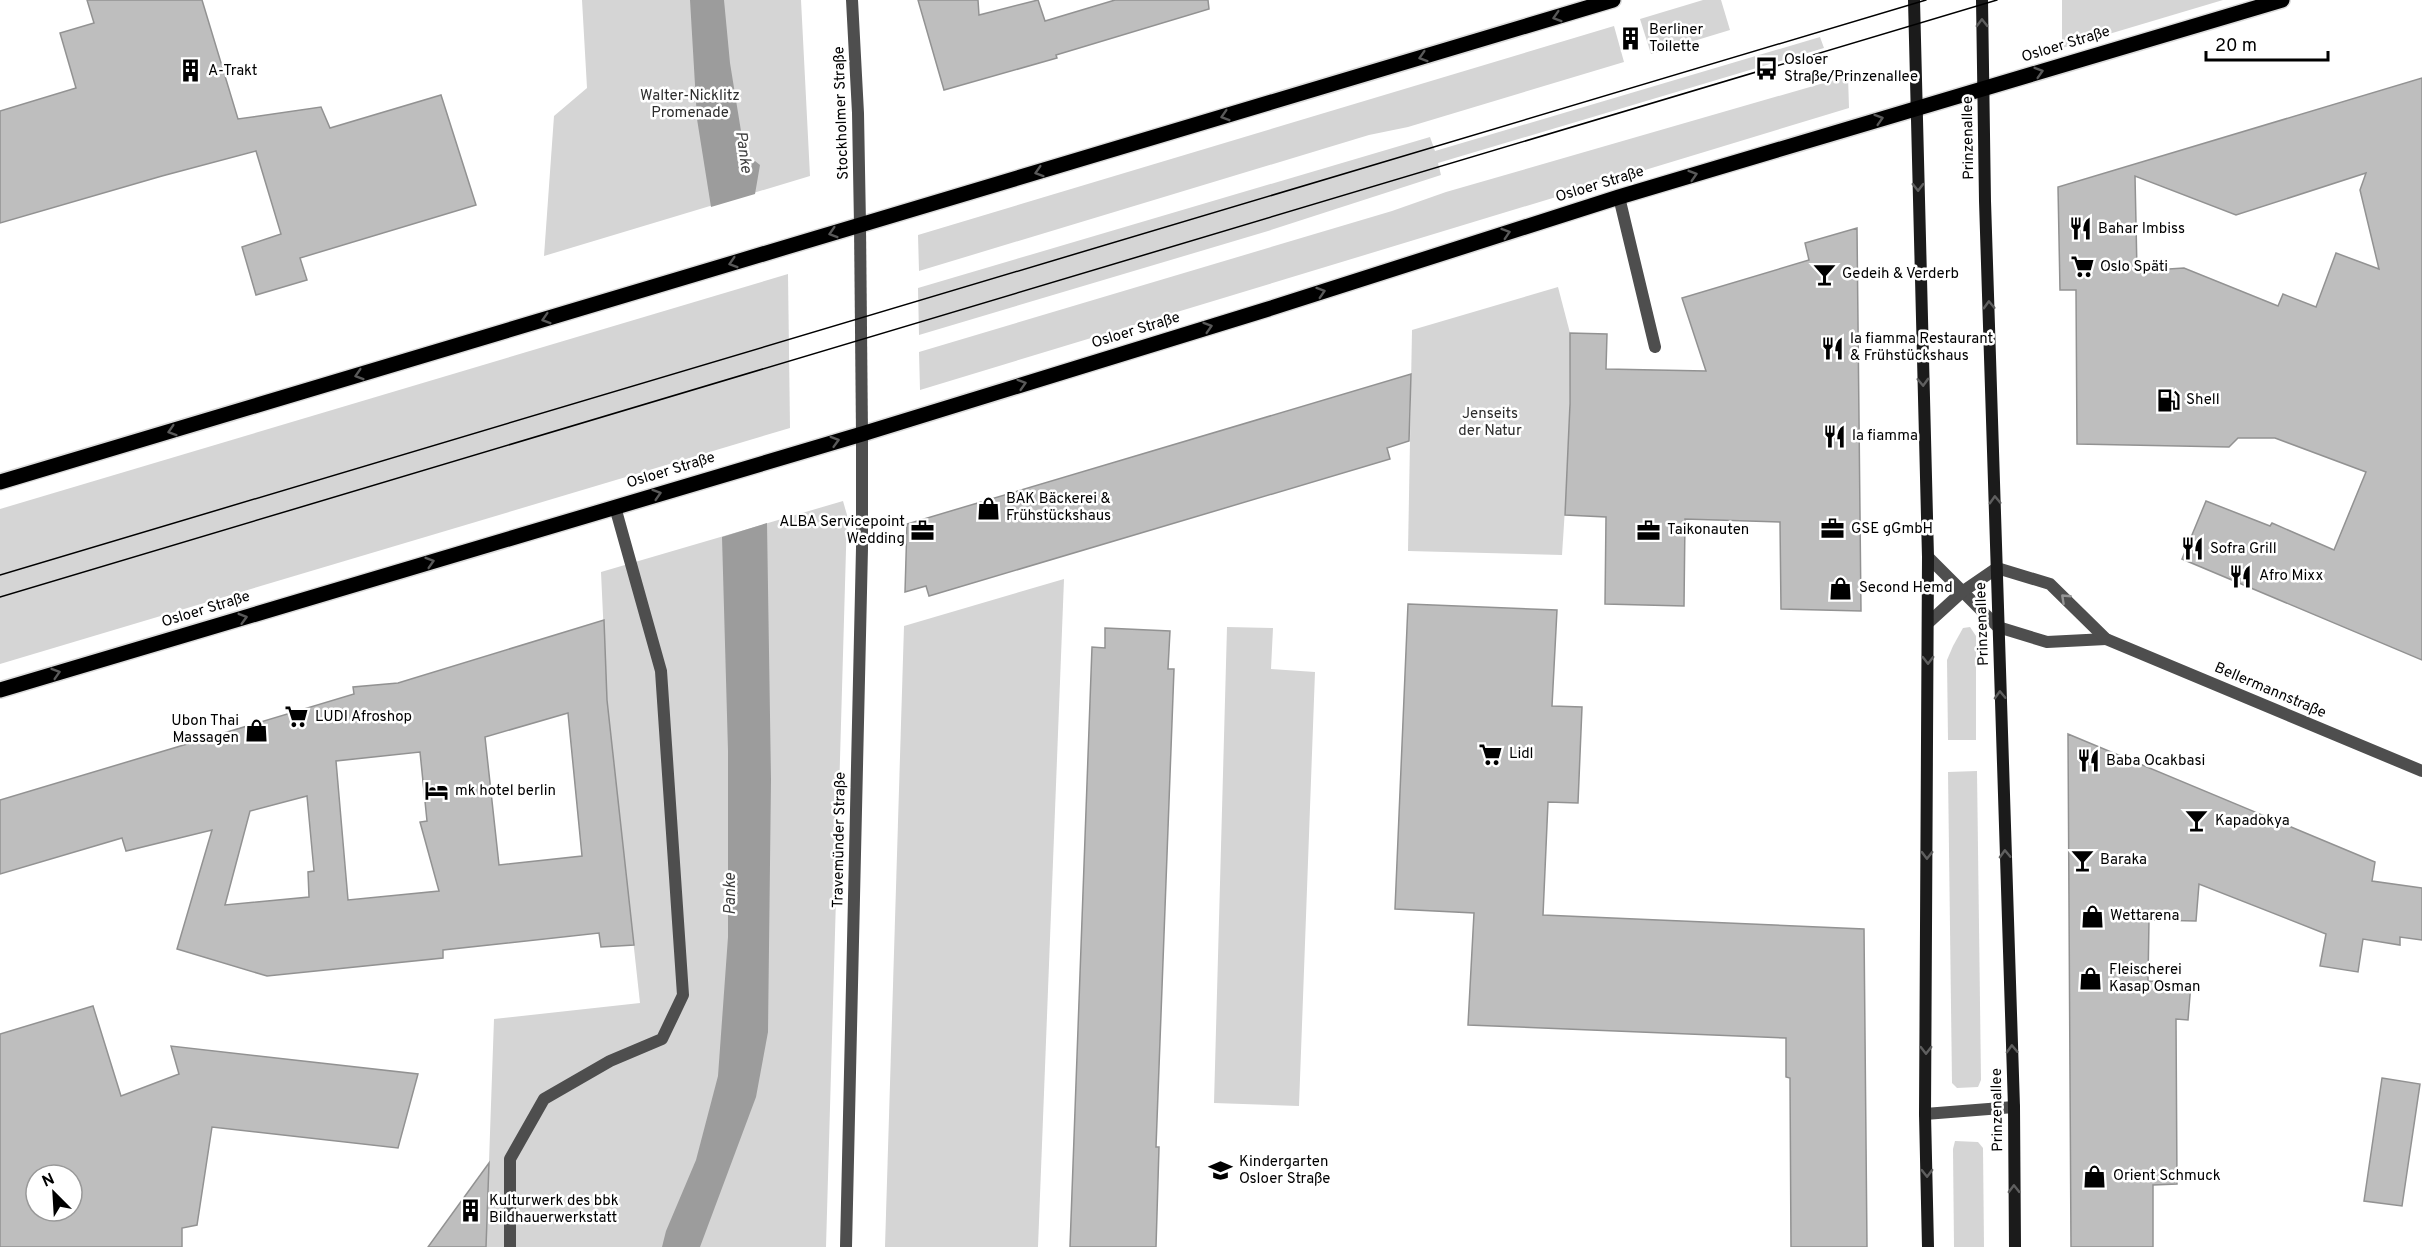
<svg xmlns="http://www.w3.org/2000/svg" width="2422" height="1247" viewBox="0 0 2422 1247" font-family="Overpass,sans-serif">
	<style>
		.green { fill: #d5d5d5 }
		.water { fill: #9c9c9c }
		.building { fill: #bebebe; stroke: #929292; stroke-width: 1.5; fill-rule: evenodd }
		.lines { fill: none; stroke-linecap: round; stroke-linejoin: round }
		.primary-casing { stroke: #dbdbdb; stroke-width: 18 }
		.lane { stroke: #4e4e4e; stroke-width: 12 }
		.street { stroke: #4e4e4e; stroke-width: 12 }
		.secondary { stroke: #1b1b1b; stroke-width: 12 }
		.primary { stroke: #000; stroke-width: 15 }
		.tram { stroke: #000; stroke-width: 1.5 }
		.oneway { stroke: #595959 }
		.oneway2 { stroke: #5f5f5f }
		.oneway3 { stroke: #959595 }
		.labels { text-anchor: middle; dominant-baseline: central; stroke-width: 5; stroke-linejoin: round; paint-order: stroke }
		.poi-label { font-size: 15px; fill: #000; stroke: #fff; text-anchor: start }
		.street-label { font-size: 15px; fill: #000; stroke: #fff }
		.park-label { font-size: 15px; fill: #2c2c2c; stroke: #fff }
		.water-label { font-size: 16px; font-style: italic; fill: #3d3d3d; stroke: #fff }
	</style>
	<rect width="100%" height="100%" fill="#fff"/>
	<g class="green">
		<path d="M582,0H801L810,176L544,256L554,116L587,88Z"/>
		<path d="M1703,0H1721L1730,30L1651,54L1640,19Z"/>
		<path d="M2062,0H2223L2062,48Z"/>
		<path d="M1614,26L1624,62L1408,127L1369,135L919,271L918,235Z"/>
		<path d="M1820,37L1824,48L1438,163L1441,175L1268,231L919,335L918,288L1430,137L1435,151Z"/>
		<path d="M1848,76L1849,108L920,390L919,352L1392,211L1446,192Z"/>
		<path d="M788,274L790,428L0,664V509Z"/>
		<path d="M1558,287L1570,333L1569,447L1562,555L1408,551L1412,330Z"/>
		<path d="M843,501L847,515L826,1247H486L494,1019L640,1003L607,702L601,572Z"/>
		<path d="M1064,579L1038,1247H885L904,626Z"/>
		<path d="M1227,627L1273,628L1271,669L1315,672L1299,1106L1214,1103Z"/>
		<path d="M1970,627L1976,636V740H1948L1947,660L1953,646L1963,628Z"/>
		<path d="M1977,771L1981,1080L1978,1087L1957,1088L1952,1083L1948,772Z"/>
		<path d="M1955,1141L1978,1142L1983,1148L1984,1247H1954L1953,1149Z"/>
	</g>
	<g class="water">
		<path d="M690,0H724L730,63L746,162L755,161L760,165L755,194L711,207L697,119Z"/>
		<path d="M767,523L771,780L768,1032L756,1097L700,1247H662L666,1231L696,1160L718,1076L728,937V751L722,537Z"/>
	</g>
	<g class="building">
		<path d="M87,0H202L238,119L321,107L330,128L441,95L476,205L300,258L307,280L256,295L242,247L281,234L256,151L162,176L0,223V111L76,88L60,33L94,23Z"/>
		<path d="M918,0H978L979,15L1038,0L1045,21L1115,0H1208L1209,9L1056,55L1057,58L944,90Z"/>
		<path d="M2422,78V660L2182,559L2206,501L2270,526L2272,523L2334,550L2366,472L2275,438H2238L2229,447L2077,444L2076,290H2060L2058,187ZM2366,173L2360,190L2379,269L2336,253L2316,307L2283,294L2278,306L2184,268L2137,271L2135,176L2236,215Z"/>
		<path d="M1857,228L1861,611L1781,609L1780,522L1685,519L1684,606L1605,604L1606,517L1565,515L1570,404V333L1607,334L1606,369L1706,371L1682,298L1809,260L1805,243Z"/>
		<path d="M1411,374L1409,441L1387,448L1390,459L929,596L926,586L905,592L907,524Z"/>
		<path d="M1408,604L1557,610L1552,706L1582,707L1578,803L1548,802L1543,915L1864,929L1867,1247H1791L1790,1078L1786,1077V1038L1468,1025L1474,913L1395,909Z"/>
		<path d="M604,620L607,700L634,945L601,947L599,933L443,950V958L267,976L177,949L212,830L126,851L122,838L0,874V800L354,694L353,687L398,683ZM568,713L582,856L499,865L485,737ZM420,752L427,821L420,822L439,891L348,900L336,761ZM307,796L314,871L308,872L309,897L225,905L250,811Z"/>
		<path d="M1105,628L1170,631L1168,669H1174L1156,1147H1159L1156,1247H1070L1092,647L1105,648Z"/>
		<path d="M2068,734L2375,862L2372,881L2422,888V940L2400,937V945L2363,939L2358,972L2320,966L2326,934L2199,884L2196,921L2149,920L2148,981L2191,983L2188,1020L2176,1019L2177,1184L2153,1185V1247H2071Z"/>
		<path d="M93,1006L121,1096L179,1074L171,1046L418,1074L398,1148L212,1127L197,1225L182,1228V1247H0V1034ZM36,1175H72V1211H36Z"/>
		<path d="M2382,1078L2420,1084L2402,1206L2364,1201Z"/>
		<path d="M489,1163L486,1247H428Z"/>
	</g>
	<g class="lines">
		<defs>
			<g id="primary">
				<path d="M0,482L1613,0"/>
				<path d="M0,690L862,434L1265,310L1619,197L2282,0"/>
			</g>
		</defs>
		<use href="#primary" class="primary-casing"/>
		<g class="lane">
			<path d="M1619,197L1655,347"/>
			<path d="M860,225L862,434"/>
			<path d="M1925,1114L2014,1107"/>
			<path d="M510,1247V1159L544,1099L610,1061L662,1039L683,995L661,671L615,507"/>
		</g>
		<g class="street">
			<path d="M852,0L858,113L860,225"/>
			<path d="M1928,557L1998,627L2047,642L2106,639"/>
			<path d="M1928,623L1962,592L1997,568L2050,584L2106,639L2422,771"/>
			<path d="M846,1247L862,548V434"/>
		</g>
		<g class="secondary">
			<path d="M1914,0L1928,557L1925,1114L1928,1247"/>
			<path d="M1982,0L1985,201L2014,1107L2015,1247"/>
		</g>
		<use href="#primary" class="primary"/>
		<g class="tram">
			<path d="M0,575L1926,0"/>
			<path d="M0,597L1997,0"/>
		</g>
	</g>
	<defs><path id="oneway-chevron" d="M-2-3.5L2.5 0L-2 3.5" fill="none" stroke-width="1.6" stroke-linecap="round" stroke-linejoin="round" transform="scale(1.5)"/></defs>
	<g class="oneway">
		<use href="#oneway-chevron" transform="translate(1557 17) rotate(163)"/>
		<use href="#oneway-chevron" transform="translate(1423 57) rotate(163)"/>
		<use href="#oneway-chevron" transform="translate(2039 72) rotate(-17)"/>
		<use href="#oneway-chevron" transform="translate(1225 116) rotate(163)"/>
		<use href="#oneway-chevron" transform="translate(1879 119) rotate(-17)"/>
		<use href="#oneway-chevron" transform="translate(1039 172) rotate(163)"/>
		<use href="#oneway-chevron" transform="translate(1693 175) rotate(-17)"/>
		<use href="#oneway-chevron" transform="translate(833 233) rotate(163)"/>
		<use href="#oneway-chevron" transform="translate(1506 233) rotate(-18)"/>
		<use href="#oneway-chevron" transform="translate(733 263) rotate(163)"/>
		<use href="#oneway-chevron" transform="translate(1321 292) rotate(-18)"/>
		<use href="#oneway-chevron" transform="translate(546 319) rotate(163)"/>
		<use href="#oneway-chevron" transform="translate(1208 327) rotate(-17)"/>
		<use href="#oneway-chevron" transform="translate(359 375) rotate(163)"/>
		<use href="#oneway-chevron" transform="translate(1022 384) rotate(-17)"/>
		<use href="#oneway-chevron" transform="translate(172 431) rotate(163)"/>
		<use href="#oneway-chevron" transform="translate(835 441) rotate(-16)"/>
		<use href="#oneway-chevron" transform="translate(657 494) rotate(-17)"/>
		<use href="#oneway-chevron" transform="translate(430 562) rotate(-17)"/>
		<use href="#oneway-chevron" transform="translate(243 618) rotate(-16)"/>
		<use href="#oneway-chevron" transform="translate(56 673) rotate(-17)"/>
	</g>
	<g class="oneway2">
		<use href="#oneway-chevron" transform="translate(1982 23) rotate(-91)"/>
		<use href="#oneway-chevron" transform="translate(1918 187) rotate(89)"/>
		<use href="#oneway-chevron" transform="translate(1989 305) rotate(-92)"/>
		<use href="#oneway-chevron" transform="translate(1923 382) rotate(88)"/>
		<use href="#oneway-chevron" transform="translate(1995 500) rotate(-92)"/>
		<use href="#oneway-chevron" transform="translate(1928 660) rotate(90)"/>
		<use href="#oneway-chevron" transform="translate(2000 695) rotate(-92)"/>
		<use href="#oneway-chevron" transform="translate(2005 854) rotate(-92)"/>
		<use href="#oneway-chevron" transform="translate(1927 855) rotate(91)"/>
		<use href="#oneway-chevron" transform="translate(2012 1049) rotate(-92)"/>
		<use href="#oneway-chevron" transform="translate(1926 1050) rotate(90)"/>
		<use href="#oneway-chevron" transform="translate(1927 1173) rotate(89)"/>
		<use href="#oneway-chevron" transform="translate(2014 1189) rotate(-91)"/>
	</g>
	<use class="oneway3" href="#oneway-chevron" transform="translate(2065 598) rotate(-137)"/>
	<defs>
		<symbol id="building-bare" viewBox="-9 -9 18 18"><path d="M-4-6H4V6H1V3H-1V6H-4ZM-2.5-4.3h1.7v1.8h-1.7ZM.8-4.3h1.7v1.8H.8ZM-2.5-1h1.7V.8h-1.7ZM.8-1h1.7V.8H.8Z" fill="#000" stroke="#fff" stroke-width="2.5" paint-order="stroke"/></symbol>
		<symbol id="bus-bare" viewBox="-9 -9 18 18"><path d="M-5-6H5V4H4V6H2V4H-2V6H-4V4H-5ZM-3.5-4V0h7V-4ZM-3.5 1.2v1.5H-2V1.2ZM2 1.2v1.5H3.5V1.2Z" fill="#000" stroke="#fff" stroke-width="2.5" paint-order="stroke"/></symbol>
		<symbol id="restaurant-bare" viewBox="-9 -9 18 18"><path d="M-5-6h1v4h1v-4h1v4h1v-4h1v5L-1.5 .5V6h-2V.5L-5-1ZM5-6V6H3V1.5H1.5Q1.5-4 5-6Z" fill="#000" stroke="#fff" stroke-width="2.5" paint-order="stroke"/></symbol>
		<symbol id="supermarket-bare" viewBox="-9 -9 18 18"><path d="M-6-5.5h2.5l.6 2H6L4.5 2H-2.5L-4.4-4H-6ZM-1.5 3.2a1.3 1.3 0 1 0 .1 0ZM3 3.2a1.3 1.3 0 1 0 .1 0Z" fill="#000" stroke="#fff" stroke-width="2.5" paint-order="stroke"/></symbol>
		<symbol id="bar-bare" viewBox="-9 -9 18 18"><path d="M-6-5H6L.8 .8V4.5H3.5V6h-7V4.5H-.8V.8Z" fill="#000" stroke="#fff" stroke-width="2.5" paint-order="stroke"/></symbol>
		<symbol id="fuel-bare" viewBox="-9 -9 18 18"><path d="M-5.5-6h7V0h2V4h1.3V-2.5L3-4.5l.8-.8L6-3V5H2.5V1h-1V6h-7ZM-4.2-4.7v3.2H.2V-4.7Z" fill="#000" stroke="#fff" stroke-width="2.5" paint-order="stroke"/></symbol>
		<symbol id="shop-bare" viewBox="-9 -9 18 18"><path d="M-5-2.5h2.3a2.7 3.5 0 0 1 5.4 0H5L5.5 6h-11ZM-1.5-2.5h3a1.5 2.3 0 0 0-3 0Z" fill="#000" stroke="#fff" stroke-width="2.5" paint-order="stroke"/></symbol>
		<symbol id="office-bare" viewBox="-9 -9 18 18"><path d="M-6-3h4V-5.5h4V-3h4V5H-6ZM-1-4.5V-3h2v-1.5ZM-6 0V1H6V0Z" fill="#000" stroke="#fff" stroke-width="2.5" paint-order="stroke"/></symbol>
		<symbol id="hotel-bare" viewBox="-9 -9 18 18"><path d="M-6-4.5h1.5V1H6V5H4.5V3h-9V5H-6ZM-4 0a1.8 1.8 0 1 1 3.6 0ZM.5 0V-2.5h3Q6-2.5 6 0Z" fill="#000" stroke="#fff" stroke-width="2.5" paint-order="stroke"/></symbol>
		<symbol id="school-bare" viewBox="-9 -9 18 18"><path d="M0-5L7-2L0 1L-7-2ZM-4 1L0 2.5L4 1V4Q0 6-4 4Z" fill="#000" stroke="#fff" stroke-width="2.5" paint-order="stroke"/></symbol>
	</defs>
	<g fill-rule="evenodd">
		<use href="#building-bare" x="1614" y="22" width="33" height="33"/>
		<use href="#bus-bare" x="1750" y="52" width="33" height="33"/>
		<use href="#building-bare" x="174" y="54" width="33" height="33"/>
		<use href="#restaurant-bare" x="2064" y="212" width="33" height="33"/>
		<use href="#supermarket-bare" x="2066" y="250" width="33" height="33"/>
		<use href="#bar-bare" x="1808" y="258" width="33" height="33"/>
		<use href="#restaurant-bare" x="1816" y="332" width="33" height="33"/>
		<use href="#fuel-bare" x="2152" y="384" width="33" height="33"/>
		<use href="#restaurant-bare" x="1818" y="420" width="33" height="33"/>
		<use href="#shop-bare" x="972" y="492" width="33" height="33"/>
		<use href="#office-bare" x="1816" y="512" width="33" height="33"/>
		<use href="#office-bare" x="1632" y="514" width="33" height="33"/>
		<use href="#office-bare" x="906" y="514" width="33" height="33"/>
		<use href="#restaurant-bare" x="2176" y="532" width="33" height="33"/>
		<use href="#restaurant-bare" x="2224" y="560" width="33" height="33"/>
		<use href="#shop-bare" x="1824" y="572" width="33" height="33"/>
		<use href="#supermarket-bare" x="280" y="700" width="33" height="33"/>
		<use href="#shop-bare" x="240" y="714" width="33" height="33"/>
		<use href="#supermarket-bare" x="1474" y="738" width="33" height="33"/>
		<use href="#restaurant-bare" x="2072" y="744" width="33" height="33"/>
		<use href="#hotel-bare" x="420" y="774" width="33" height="33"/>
		<use href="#bar-bare" x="2180" y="804" width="33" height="33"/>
		<use href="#bar-bare" x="2066" y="844" width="33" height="33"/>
		<use href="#shop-bare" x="2076" y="900" width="33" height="33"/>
		<use href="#shop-bare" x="2074" y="962" width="33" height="33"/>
		<use href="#school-bare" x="1204" y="1154" width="33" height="33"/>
		<use href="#shop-bare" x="2078" y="1160" width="33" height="33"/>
		<use href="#building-bare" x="454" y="1194" width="33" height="33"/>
	</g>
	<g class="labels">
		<g class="poi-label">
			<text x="1649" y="30">Berliner<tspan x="1649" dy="17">Toilette</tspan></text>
			<text x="1784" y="60">Osloer<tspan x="1784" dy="17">Straße/Prinzenallee</tspan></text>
			<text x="208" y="71">A-Trakt</text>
			<text x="2098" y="229">Bahar Imbiss</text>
			<text x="2100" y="267">Oslo Späti</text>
			<text x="1842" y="274">Gedeih &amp; Verderb</text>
			<text x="1850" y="339">la fiamma Restaurant<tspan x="1850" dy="17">&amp; Frühstückshaus</tspan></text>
			<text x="2186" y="400">Shell</text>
			<text x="1852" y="436">la fiamma</text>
			<text x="1006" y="499">BAK Bäckerei &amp;<tspan x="1006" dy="17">Frühstückshaus</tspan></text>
			<text x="905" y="522" text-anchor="end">ALBA Servicepoint<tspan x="905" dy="17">Wedding</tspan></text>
			<text x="1851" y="529">GSE gGmbH</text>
			<text x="1667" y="530">Taikonauten</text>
			<text x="2210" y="549">Sofra Grill</text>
			<text x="2259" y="576">Afro Mixx</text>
			<text x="1859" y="588">Second Hemd</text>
			<text x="315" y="717">LUDI Afroshop</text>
			<text x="239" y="721" text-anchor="end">Ubon Thai<tspan x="239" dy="17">Massagen</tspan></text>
			<text x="1509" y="754">Lidl</text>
			<text x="2106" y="761">Baba Ocakbasi</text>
			<text x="455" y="791">mk hotel berlin</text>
			<text x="2215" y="821">Kapadokya</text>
			<text x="2100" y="860">Baraka</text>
			<text x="2110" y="916">Wettarena</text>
			<text x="2109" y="970">Fleischerei<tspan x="2109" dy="17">Kasap Osman</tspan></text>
			<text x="1239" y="1162">Kindergarten<tspan x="1239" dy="17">Osloer Straße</tspan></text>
			<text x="2113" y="1176">Orient Schmuck</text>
			<text x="489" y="1201">Kulturwerk des bbk<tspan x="489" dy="17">Bildhauerwerkstatt</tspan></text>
		</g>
		<g class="street-label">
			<text transform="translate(2066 45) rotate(-17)">Osloer Straße</text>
			<text transform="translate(842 113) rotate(-92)">Stockholmer Straße</text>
			<text transform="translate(1969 138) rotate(-91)">Prinzenallee</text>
			<text transform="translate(1600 185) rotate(-17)">Osloer Straße</text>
			<text transform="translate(1136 331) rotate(-17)">Osloer Straße</text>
			<text transform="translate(671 471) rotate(-17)">Osloer Straße</text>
			<text transform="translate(206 610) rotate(-17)">Osloer Straße</text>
			<text transform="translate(1983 624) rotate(-92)">Prinzenallee</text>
			<text transform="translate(2270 691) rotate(23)">Bellermannstraße</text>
			<text transform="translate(840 840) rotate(-89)">Travemünder Straße</text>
			<text transform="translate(1998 1110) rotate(-91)">Prinzenallee</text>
		</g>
		<g class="park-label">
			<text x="690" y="96">Walter-Nicklitz<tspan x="690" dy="17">Promenade</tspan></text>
			<text x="1490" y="414">Jenseits<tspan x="1490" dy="17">der Natur</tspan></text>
		</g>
		<g class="water-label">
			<text transform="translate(743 152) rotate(82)">Panke</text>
			<text transform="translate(731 894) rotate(-90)">Panke</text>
		</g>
	</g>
	<g transform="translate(54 1193) rotate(336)"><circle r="28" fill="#ffffff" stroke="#999999" stroke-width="1.5"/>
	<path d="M0-4.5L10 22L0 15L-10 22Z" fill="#000000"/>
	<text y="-9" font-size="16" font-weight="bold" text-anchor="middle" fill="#000000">N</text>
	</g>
	<path d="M2206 51v9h122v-9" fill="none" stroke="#000000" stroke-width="3"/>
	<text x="2215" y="51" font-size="18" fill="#000000" stroke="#ffffff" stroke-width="4.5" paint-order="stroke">20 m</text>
</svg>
